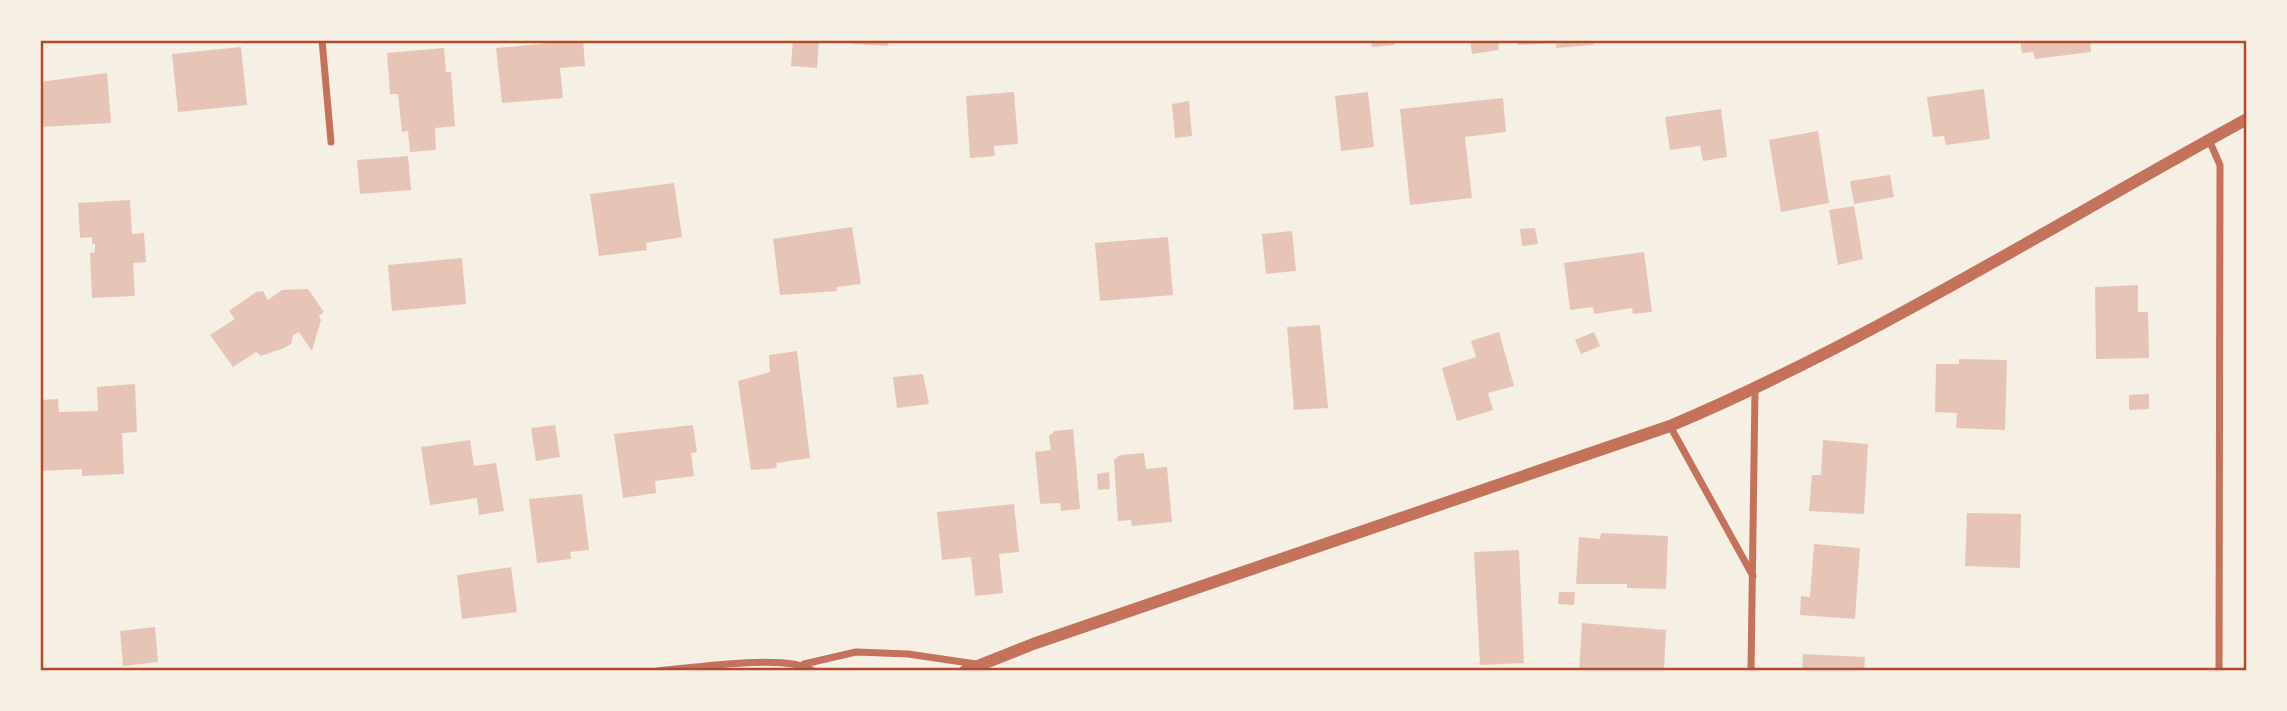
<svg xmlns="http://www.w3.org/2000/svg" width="2287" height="711" viewBox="0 0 2287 711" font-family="Signika,sans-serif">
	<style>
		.building { fill: #e6c5b7 }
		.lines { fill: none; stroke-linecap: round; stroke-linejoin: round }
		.minor { stroke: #c5725c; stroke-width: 7 }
		.tertiary { stroke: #c5725c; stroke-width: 12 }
		.neatline { fill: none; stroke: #b5482f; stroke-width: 2.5 }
	</style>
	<rect width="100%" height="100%" fill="#f6efe4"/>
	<g class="building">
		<path d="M583,40L585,66L560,68L563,98L502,103L496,48Z"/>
		<path d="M793,40H819L817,68L791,66Z"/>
		<path d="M854,40H889L888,46L853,44Z"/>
		<path d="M1371,40H1395V45L1372,47Z"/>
		<path d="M1470,40H1498L1499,50L1472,54Z"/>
		<path d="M1517,40H1592L1593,45L1556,48V43L1518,45Z"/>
		<path d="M2020,40H2090L2091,52L2035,59L2033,52L2022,53Z"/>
		<path d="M241,47L247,105L178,112L172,54Z"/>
		<path d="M444,48L446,72H451L455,126L435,128L436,150L410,152L408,131L402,132L398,94H390L387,53Z"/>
		<path d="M107,73L111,123L40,127V82Z"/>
		<path d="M1984,89L1990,139L1946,145L1944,136L1933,137L1927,97Z"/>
		<path d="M1014,92L1018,144L994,146L995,156L970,158L966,96Z"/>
		<path d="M1368,92L1374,147L1341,151L1335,96Z"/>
		<path d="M1503,98L1506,132L1465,137L1472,198L1410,205L1400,109Z"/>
		<path d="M1189,101L1192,136L1175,138L1172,104Z"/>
		<path d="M1721,109L1727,157L1703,161L1700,146L1670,150L1665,117Z"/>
		<path d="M1818,131L1829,203L1781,212L1769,140Z"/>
		<path d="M408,156L411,190L360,194L357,160Z"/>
		<path d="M1890,175L1894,197L1854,204L1850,181Z"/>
		<path d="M674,183L682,237L646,243L647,250L599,256L590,194Z"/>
		<path d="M130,200L132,234L144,233L146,262L133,263L135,296L92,298L90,253L95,252V244H92V237L80,238L78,203Z"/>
		<path d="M1854,206L1863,259L1838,265L1829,210Z"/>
		<path d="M852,227L861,284L837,287V291L780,295L773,239Z"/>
		<path d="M1535,228L1538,244L1522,246L1520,229Z"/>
		<path d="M1292,231L1296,271L1266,274L1262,234Z"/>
		<path d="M1168,237L1173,295L1100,301L1095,243Z"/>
		<path d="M1644,252L1652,312L1633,314L1632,308L1594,314L1593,307L1570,310L1564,263Z"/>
		<path d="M462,258L466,304L392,311L388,265Z"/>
		<path d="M2138,285V312H2148L2149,358L2096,359L2095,287Z"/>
		<path d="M308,289L324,312L319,316L321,320L312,351L299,332L293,335L291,344L284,348L261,356L256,352L233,367L210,335L235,319L229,311L256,292L263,291L268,300L282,290Z"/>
		<path d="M1320,325L1328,408L1294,410L1287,327Z"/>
		<path d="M1499,332L1514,386L1488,393L1493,410L1457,421L1442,368L1476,357L1471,341Z"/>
		<path d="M1594,332L1600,346L1581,354L1575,340Z"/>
		<path d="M797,351L810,458L776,463L777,468L751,470L738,381L770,372L769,355Z"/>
		<path d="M1959,359L2007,360L2005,430L1956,428L1957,413L1935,412L1936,364H1959Z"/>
		<path d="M923,374L929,404L897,408L893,377Z"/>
		<path d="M135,384L137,432L122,433L124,474L82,476V469L40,471V400L58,399L59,412L98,411L97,387Z"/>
		<path d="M2149,394V409L2129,410V395Z"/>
		<path d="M555,425L560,457L536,461L531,428Z"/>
		<path d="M693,425L697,452L691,453L694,476L655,481L656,493L623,498L614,434Z"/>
		<path d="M1073,429L1080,509L1061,511L1060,503L1040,504L1035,452L1051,450L1049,436L1055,431Z"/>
		<path d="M470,440L474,466L496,463L504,511L479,515L477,498L430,505L421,447Z"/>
		<path d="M1823,440L1868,444L1864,514L1809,511L1812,475H1821Z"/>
		<path d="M1144,453L1146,469L1167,467L1172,522L1132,526L1131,520L1118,521L1114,460L1120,455Z"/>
		<path d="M1109,472L1110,489L1098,490L1097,474Z"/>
		<path d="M582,494L589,550L570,552L571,559L537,563L529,499Z"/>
		<path d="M1014,504L1019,552L999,554L1003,593L975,596L971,557L942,560L937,512Z"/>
		<path d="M1967,513L2021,514L2020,568L1965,566Z"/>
		<path d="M1601,533L1668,536L1666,589L1627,588V584H1576L1579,537L1600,539Z"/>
		<path d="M1814,544L1860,548L1855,619L1800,615L1801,596L1810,597Z"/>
		<path d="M1519,550L1524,663L1480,665L1474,552Z"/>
		<path d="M511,567L517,612L462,619L457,575Z"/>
		<path d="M1559,592H1575L1574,605L1558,604Z"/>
		<path d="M1582,623L1666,630L1664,671H1579Z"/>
		<path d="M155,627L158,662L123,666L120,631Z"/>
		<path d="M1803,654L1865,657L1864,671H1802Z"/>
	</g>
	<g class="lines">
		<g class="minor">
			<path d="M322,40L331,142"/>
			<path d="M2209,140L2220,165L2219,671"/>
			<path d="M1670,426L1753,576"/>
			<path d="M804,664L856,652L908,654L976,664"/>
			<path d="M658,671C691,668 789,653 813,671"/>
			<path d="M1751,671L1755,390"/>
		</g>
		<path class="tertiary" d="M965,671L1033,644L1670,426C1871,341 2056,223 2247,119"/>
	</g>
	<rect width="2287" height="711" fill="none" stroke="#f6efe4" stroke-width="84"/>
	<rect x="42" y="42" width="2203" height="627" class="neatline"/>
</svg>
